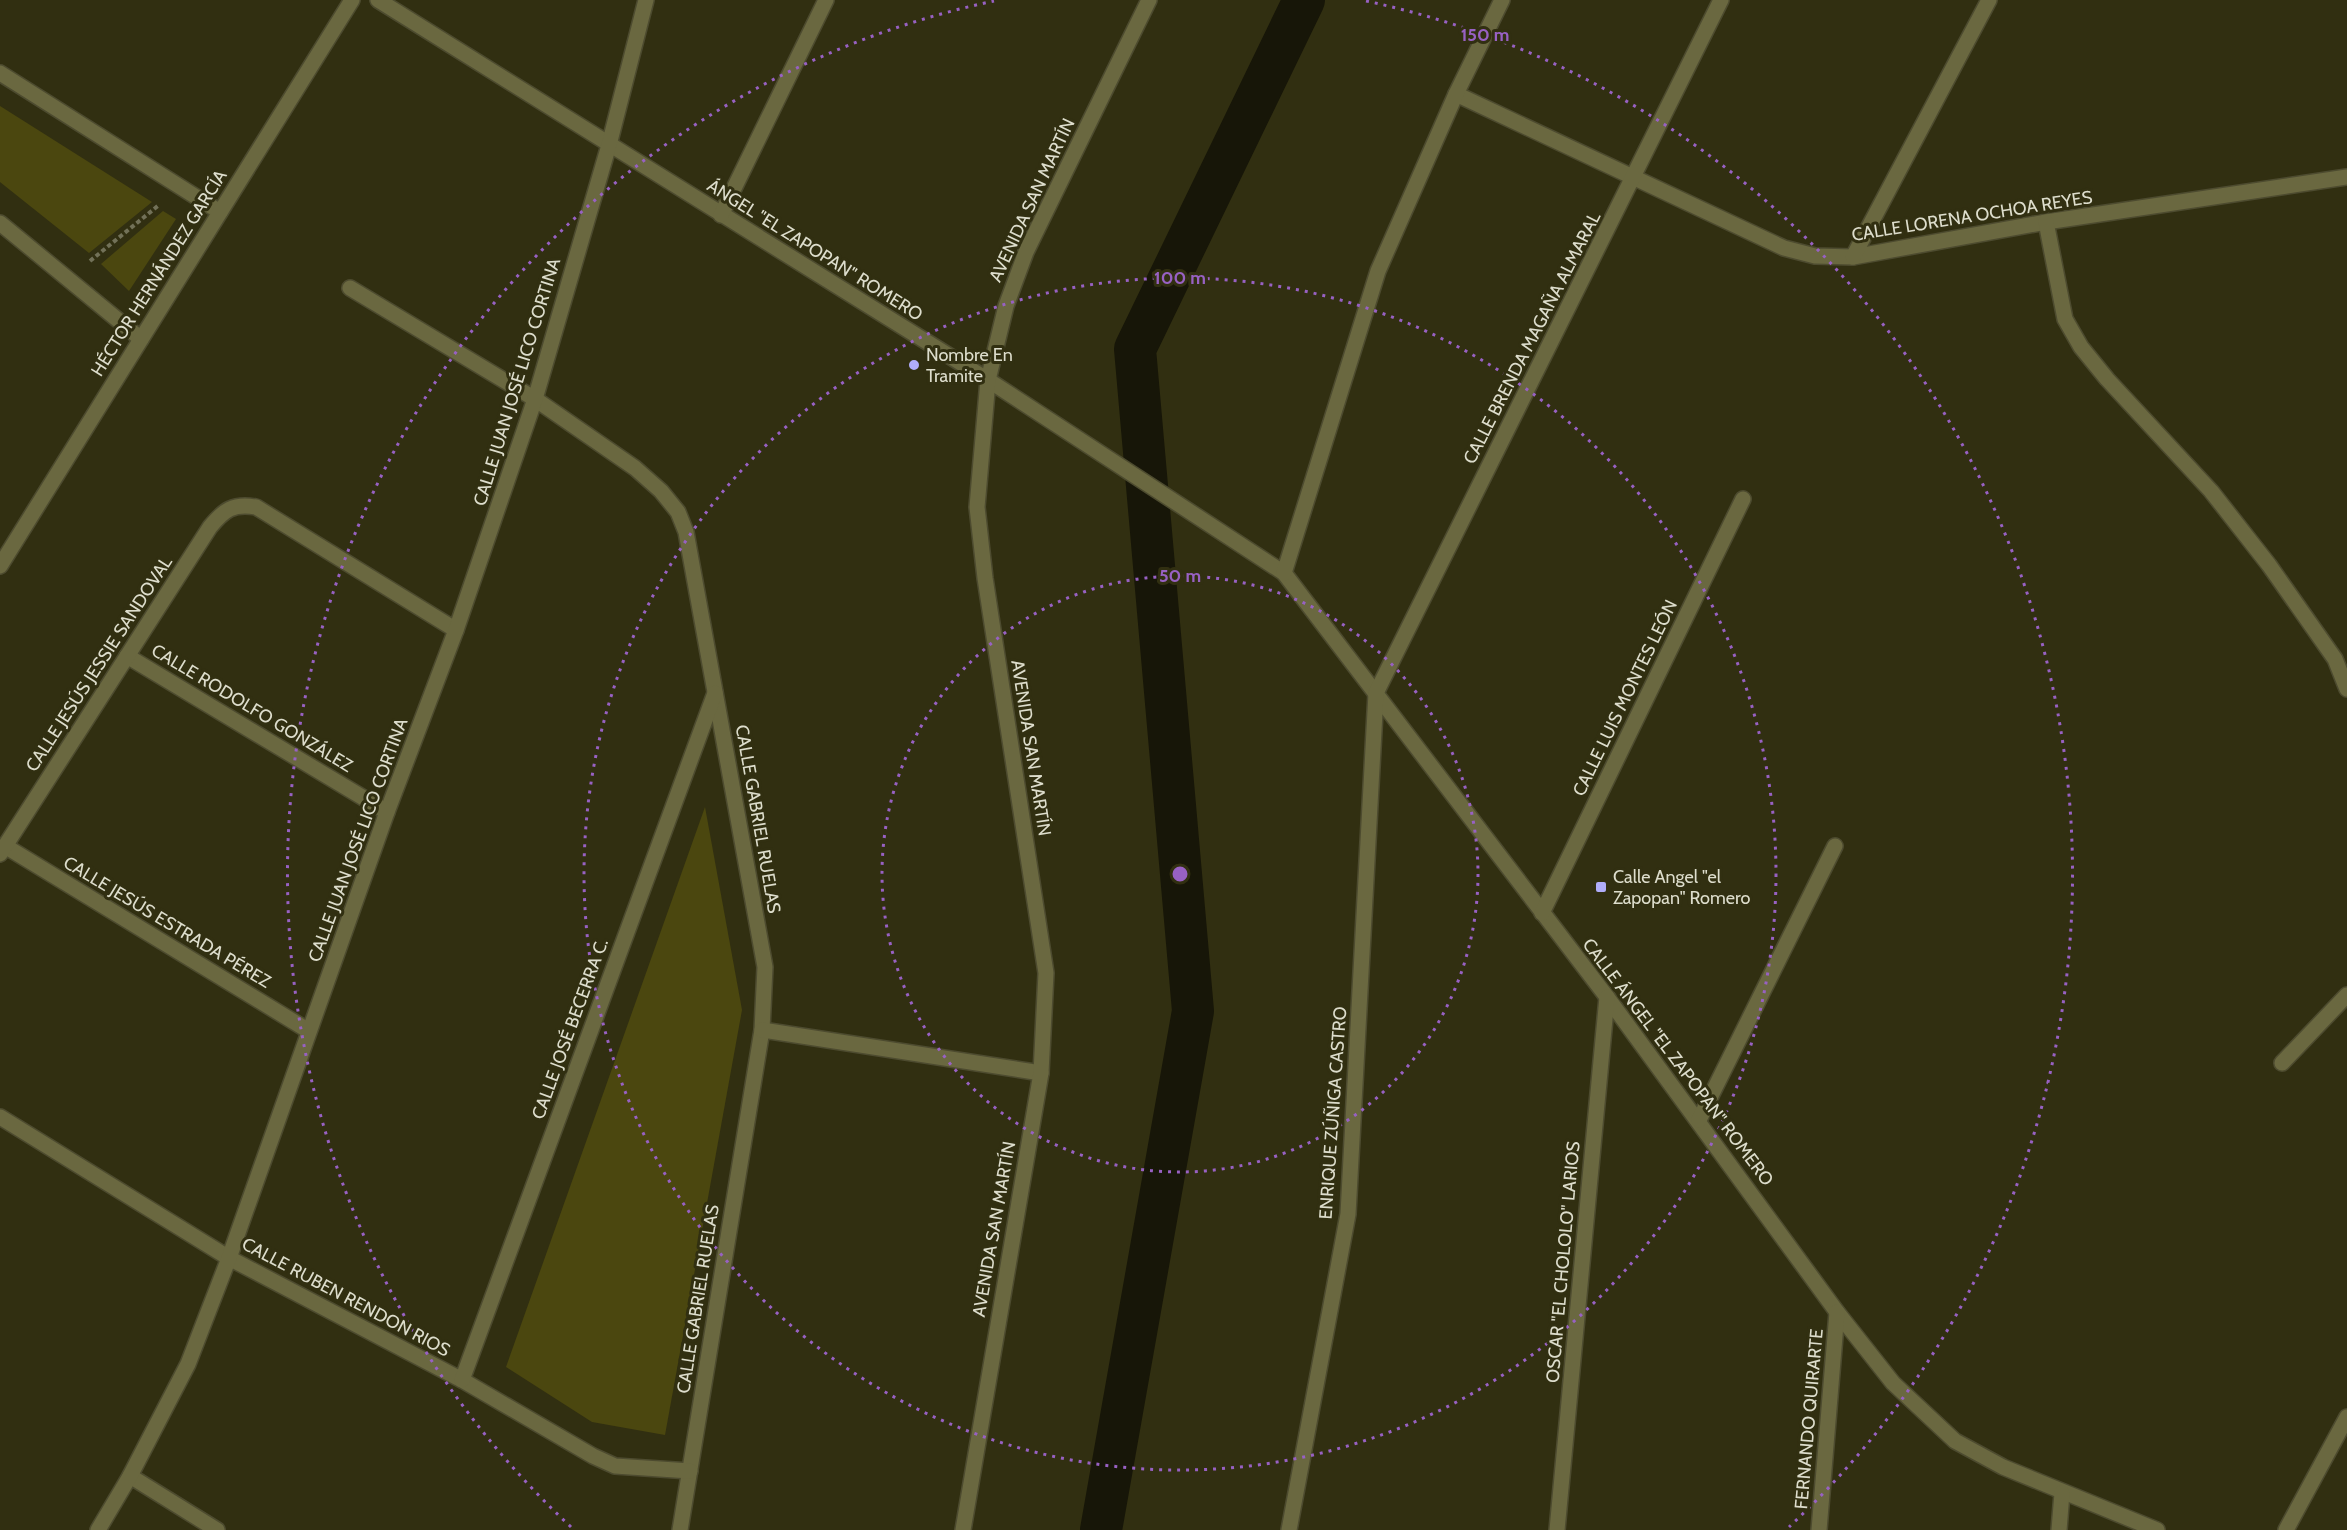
<svg xmlns="http://www.w3.org/2000/svg" width="2347" height="1530" viewBox="0 0 2347 1530" font-family="Cabin,sans-serif">
	<style>
		.green { fill: #4b470f }
		.lines { fill: none; stroke-linecap: round; stroke-linejoin: round }
		.canal { stroke: #171608; stroke-width: 42 }
		.minor-casing { stroke: #4d4b2f; stroke-width: 18 }
		.tertiary-casing { stroke: #4d4b2f; stroke-width: 18 }
		.path { stroke: #727158; stroke-width: 4; stroke-dasharray: 4.5 3; stroke-linecap: butt }
		.minor { stroke: #6a6840; stroke-width: 15 }
		.tertiary { stroke: #6a6840; stroke-width: 15 }
		.ring { fill: none; stroke: #9861c3; stroke-width: 3; stroke-dasharray: 3 6 }
		.poi-dot { fill: #b0adfa; stroke: #312f11; stroke-width: 2 }
		.labels { text-anchor: middle; dominant-baseline: central; stroke-width: 6; stroke-linejoin: round; paint-order: stroke }
		.street-label { font-size: 18px; fill: #ddc; stroke: #312f11 }
		.poi-label { font-size: 18px; fill: #ddc; stroke: #312f11; text-anchor: start }
		.centre { fill: #9861c3; stroke: #312f11; stroke-width: 3 }
		.ring-label { font-size: 18px; text-anchor: middle; font-weight: bold; fill: #9861c3; stroke: #312f11; stroke-width: 6; stroke-linejoin: round; paint-order: stroke }
	</style>
	<rect width="100%" height="100%" fill="#312f11"/>
	<g class="green">
		<path d="M0,106L152,202L89,253L0,182Z"/>
		<path d="M163,211L176,219L129,291L101,264Z"/>
		<path d="M705,807L742,1010L665,1435L592,1422L506,1367Z"/>
	</g>
	<g class="lines">
		<path class="canal" d="M1101,1530L1193,1011L1135,349L1304,0"/>
		<defs>
			<g id="minor">
				<path d="M378,0L988,380L1284,573L1607,997L1837,1312L1893,1383L1955,1441L2003,1467L2157,1530"/>
				<path d="M0,73L220,212"/>
				<path d="M1456,94L1784,248L1815,256L1853,257L2046,222L2347,177"/>
				<path d="M721,215L826,0"/>
				<path d="M2046,222L2065,319L2081,347L2107,379L2211,491L2269,565L2335,659L2347,689"/>
				<path d="M0,223L141,339"/>
				<path d="M1853,257L1989,0"/>
				<path d="M350,288L535,399L635,468L661,491L678,512L686,532L765,967L762,1030L680,1530"/>
				<path d="M0,566L352,0"/>
				<path d="M1284,573L1378,271L1456,94L1502,0"/>
				<path d="M127,656L387,812"/>
				<path d="M5,846L309,1031"/>
				<path d="M0,854L210,527C224,510 233,503 256,507L456,630"/>
				<path d="M1542,913L1743,499"/>
				<path d="M762,1030L1041,1073"/>
				<path d="M2282,1063L2347,995"/>
				<path d="M0,1117L229,1258L462,1380L593,1456L615,1466L690,1471"/>
				<path d="M1699,1120L1835,846"/>
				<path d="M462,1380L715,693"/>
				<path d="M130,1476L217,1530"/>
				<path d="M963,1530L1041,1073L1046,973L985,578L977,507L988,380L1006,306L1026,252L1149,0"/>
				<path d="M1289,1530L1348,1214L1376,693L1721,0"/>
				<path d="M1557,1530L1607,997"/>
				<path d="M1819,1530L1837,1312"/>
				<path d="M2059,1530L2062,1493"/>
				<path d="M2286,1530L2347,1417"/>
			</g>
			<path id="tertiary" d="M98,1530L130,1476L188,1364L229,1258L387,812L456,630L535,399L609,145L646,0"/>
		</defs>
		<use href="#minor" class="minor-casing"/>
		<use href="#tertiary" class="tertiary-casing"/>
		<path class="path" d="M90,261L159,205"/>
		<use href="#minor" class="minor"/>
		<use href="#tertiary" class="tertiary"/>
	</g>
	<g class="ring">
		<circle cx="1180" cy="874" r="298"/>
		<circle cx="1180" cy="874" r="596"/>
		<path d="M571 1527A893 893 0 0 1 994 1M1366 1A893 893 0 0 1 1789 1527"/>
	</g>
	<g class="poi-dot">
		<circle cx="914" cy="365" r="6"/>
		<rect x="1595" y="881" width="12" height="12" rx="3"/>
	</g>
	<g class="labels">
		<g class="street-label">
			<text transform="translate(1032 200) rotate(-65)">AVENIDA SAN MARTÍN</text>
			<text transform="translate(1972 216) rotate(-9)">CALLE LORENA OCHOA REYES</text>
			<text transform="translate(815 250) rotate(32)">ÁNGEL "EL ZAPOPAN" ROMERO</text>
			<text transform="translate(159 273) rotate(-58)">HÉCTOR HERNÁNDEZ GARCÍA</text>
			<text transform="translate(1532 338) rotate(-63)">CALLE BRENDA MAGAÑA ALMARAL</text>
			<text transform="translate(517 382) rotate(-73)">CALLE JUAN JOSÉ LICO CORTINA</text>
			<text transform="translate(99 664) rotate(-57)">CALLE JESÚS JESSIE SANDOVAL</text>
			<text transform="translate(1625 698) rotate(-64)">CALLE LUIS MONTES LEÓN</text>
			<text transform="translate(252 708) rotate(31)">CALLE RODOLFO GONZÁLEZ</text>
			<text transform="translate(1031 748) rotate(81)">AVENIDA SAN MARTÍN</text>
			<text transform="translate(758 819) rotate(80)">CALLE GABRIEL RUELAS</text>
			<text transform="translate(358 840) rotate(-70)">CALLE JUAN JOSÉ LICO CORTINA</text>
			<text transform="translate(167 922) rotate(31)">CALLE JESÚS ESTRADA PÉREZ</text>
			<text transform="translate(570 1029) rotate(-70)">CALLE JOSÉ BECERRA C.</text>
			<text transform="translate(1678 1062) rotate(53)">CALLE ÁNGEL "EL ZAPOPAN" ROMERO</text>
			<text transform="translate(1333 1113) rotate(-86)">ENRIQUE ZÚÑIGA CASTRO</text>
			<text transform="translate(994 1229) rotate(-80)">AVENIDA SAN MARTÍN</text>
			<text transform="translate(1563 1262) rotate(-85)">OSCAR "EL CHOLOLO" LARIOS</text>
			<text transform="translate(346 1297) rotate(28)">CALLE RUBEN RENDON RIOS</text>
			<text transform="translate(698 1299) rotate(-81)">CALLE GABRIEL RUELAS</text>
			<text transform="translate(1809 1419) rotate(-85)">FERNANDO QUIRARTE</text>
		</g>
		<g class="poi-label">
			<text x="926" y="355">Nombre En<tspan x="926" dy="21">Tramite</tspan></text>
			<text x="1613" y="877">Calle Angel "el<tspan x="1613" dy="21">Zapopan" Romero</tspan></text>
		</g>
	</g>
	<circle cx="1180" cy="874" r="9" class="centre"/>
	<g class="ring-label">
		<text x="1485" y="41">150 m</text>
		<text x="1180" y="284">100 m</text>
		<text x="1180" y="582">50 m</text>
	</g>
</svg>
